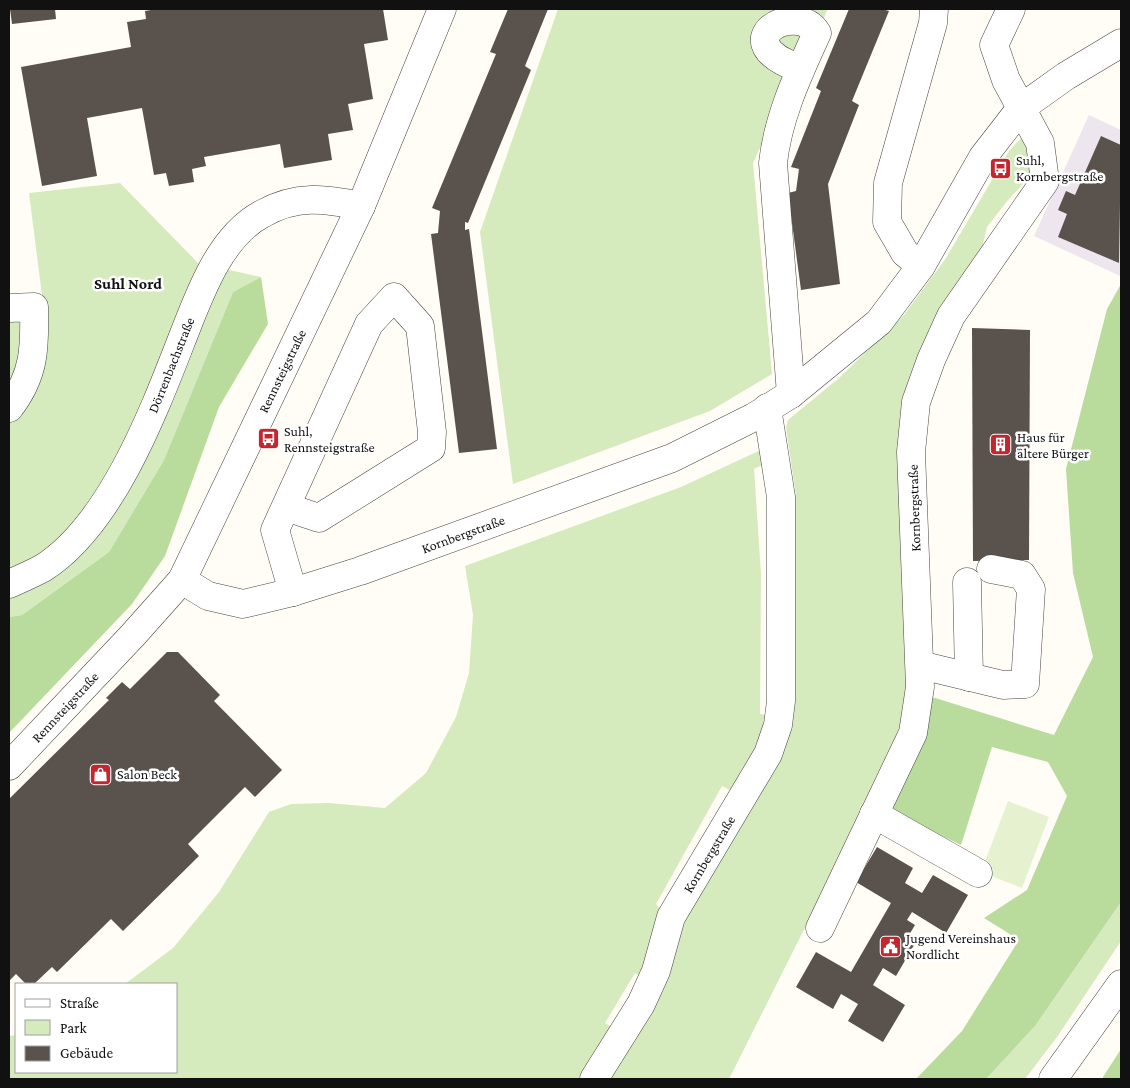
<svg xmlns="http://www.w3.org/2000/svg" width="1130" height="1088" viewBox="0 0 1130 1088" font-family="'Crimson Pro',serif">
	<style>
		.industrial { fill: #eee6ef }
		.green { fill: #d5ebbd }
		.forest { fill: #b9dc9c }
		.pitch { fill: #e6f2cf }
		.building { fill: #5a524d }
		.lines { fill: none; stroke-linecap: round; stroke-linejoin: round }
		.minor-casing { stroke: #444; stroke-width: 29 }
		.minor { stroke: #fff; stroke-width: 28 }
		.labels { text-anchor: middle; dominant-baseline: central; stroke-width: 5; stroke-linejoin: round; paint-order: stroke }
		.poi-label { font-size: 14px; fill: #111; stroke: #fff; text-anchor: start }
		.street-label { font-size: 14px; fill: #111; stroke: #fff }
		.quarter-label { font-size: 16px; font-weight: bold; fill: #111; stroke: #fff }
	</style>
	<rect width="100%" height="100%" fill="#fffdf5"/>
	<path class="industrial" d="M1089,115L1121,130L1120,276L1034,236Z"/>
	<g class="green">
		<path d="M558,9H828L781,102L753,163L772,374L710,411L513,484L480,232Z"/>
		<path d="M1023,136L1035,171L1008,200L987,227L980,257L934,331L899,426L913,607L903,732L729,1079H606L682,923L786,739L790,497L796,495L786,428L788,420L839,378L904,315L946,258L1009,151Z"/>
		<path d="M120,183L198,263L261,277L233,292L164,460L109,552L22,615L9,617V316L44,311L29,193Z"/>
		<path d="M765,448L768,462L754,469L761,574L760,714L775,717L738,794L722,786L656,904L667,917L644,978L635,973L605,1023L617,1030L585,1079H9V1036L16,1035V1072H176V984H125L173,948L219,892L269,812L291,804L329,803L385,808L426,773L456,717L469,673L473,615L465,566L681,487Z"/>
		<path d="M1121,902V941L1057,1037L1025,1079H986L1035,1026Z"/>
	</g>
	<g class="forest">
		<path d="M261,277L268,324L219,407L165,556L132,604L9,733V617L22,615L109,552L164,460L233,292Z"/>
		<path d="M1121,284V902L1035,1026L986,1079H916L962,1031L1019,940L984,918L1027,890L1067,796L1048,762L992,747L961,845L887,810L932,697L1054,735L1093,657L1073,573L1066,469L1107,309Z"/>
		<path d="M1121,1049V1079H1103V1077Z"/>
	</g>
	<path class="pitch" d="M1008,801L1049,817L1022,888L981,872Z"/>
	<g class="building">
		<path d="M10,9H55L56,19L12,24Z"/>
		<path d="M157,9H383L388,40L364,44L373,99L348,104L353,130L328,134L332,160L284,168L280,144L204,157L206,166L192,169L194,182L169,186L166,173L154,175L142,108L87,118L97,176L42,186L21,67L131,47L127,22L146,19L145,11Z"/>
		<path d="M508,9H548L525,66L531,70L468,223L465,222V230L469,229L497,449L459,453L431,234L438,233L440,211L432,208L496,54L490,52Z"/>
		<path d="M849,9H882L889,11L852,101L859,105L828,184L840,284L801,290L788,193L796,191L799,169L791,167L821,91L816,88Z"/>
		<path d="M1101,136L1121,145L1119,263L1058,237L1067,214L1058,210L1066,191L1075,195Z"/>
		<path d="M972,328L1030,330L1029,560L973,561Z"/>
		<path d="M167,652H178L220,695L214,701L282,770L255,797L245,787L188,844L199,856L123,931L111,919L57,972L52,967L34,984H26L16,974L9,981V799L109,700L106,698L122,682L130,689Z"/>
		<path d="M877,847L913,868L905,883L922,893L933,875L968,895L946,933L912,912L907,920L915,925L909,935L917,940L896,976L883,968L873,985L905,1005L883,1042L848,1021L858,1004L841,994L833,1009L796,987L816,952L851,972L891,903L856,882Z"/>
	</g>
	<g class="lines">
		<defs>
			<g id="minor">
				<path d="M921,266L905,253L887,222L888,183L933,23L934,9"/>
				<path d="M9,308L34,307C35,347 35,375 9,408"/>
				<path d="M791,394L773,163C778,117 798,75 817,33C797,0 720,41 801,69"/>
				<path d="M286,507L319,518L431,448L432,432L420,326L394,297L369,324L275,530L293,592"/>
				<path d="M182,580L208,596L243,604L293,592L360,571L672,458L754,417L791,394L879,322L921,266L983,157L1021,108L1066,76L1121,43"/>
				<path d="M967,582L969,677"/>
				<path d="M9,584C20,579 32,574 43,568C111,525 154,411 182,339C199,296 219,237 262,214C297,194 324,199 361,206"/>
				<path d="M920,665L1003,685L1025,684L1031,589L1022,575L991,569"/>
				<path d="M9,766L133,635L182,580L361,206L442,9"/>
				<path d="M874,814L978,873"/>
				<path d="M820,928L913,733L920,687L911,452L916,402L931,360L951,316L1045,181L1040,143L1006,80L994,45L1011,9"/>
				<path d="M594,1079L641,1004L656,971L671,917L768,754L778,725L781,701V497L767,408"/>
				<path d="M1053,1079L1121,984"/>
			</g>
		</defs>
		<use href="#minor" class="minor-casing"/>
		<use href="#minor" class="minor"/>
	</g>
	<defs>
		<symbol id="bus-square" viewBox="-11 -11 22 22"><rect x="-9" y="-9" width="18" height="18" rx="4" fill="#c4262e" stroke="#fff"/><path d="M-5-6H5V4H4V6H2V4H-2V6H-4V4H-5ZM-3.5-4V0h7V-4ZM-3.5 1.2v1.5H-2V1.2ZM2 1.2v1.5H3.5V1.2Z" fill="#fff"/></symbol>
		<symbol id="building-square" viewBox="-11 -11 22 22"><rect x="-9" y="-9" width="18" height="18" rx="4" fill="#c4262e" stroke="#fff"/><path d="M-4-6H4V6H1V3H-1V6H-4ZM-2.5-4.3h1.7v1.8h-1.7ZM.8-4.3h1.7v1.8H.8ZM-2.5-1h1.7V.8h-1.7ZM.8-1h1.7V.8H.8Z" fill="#fff"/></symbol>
		<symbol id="shop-square" viewBox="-11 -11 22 22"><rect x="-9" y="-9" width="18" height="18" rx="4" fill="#c4262e" stroke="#fff"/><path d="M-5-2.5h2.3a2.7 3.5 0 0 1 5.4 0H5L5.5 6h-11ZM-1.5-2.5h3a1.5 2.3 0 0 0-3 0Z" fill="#fff"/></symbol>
		<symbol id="civic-square" viewBox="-11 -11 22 22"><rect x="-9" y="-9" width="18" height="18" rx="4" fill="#c4262e" stroke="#fff"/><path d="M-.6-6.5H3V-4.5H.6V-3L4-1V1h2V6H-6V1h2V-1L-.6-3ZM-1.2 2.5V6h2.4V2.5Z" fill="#fff"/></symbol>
	</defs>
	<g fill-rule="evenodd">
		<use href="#bus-square" x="988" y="156" width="25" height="25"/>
		<use href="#bus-square" x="256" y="426" width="25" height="25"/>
		<use href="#building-square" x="988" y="432" width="25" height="25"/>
		<use href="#shop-square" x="88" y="762" width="25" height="25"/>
		<use href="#civic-square" x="878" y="934" width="25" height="25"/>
	</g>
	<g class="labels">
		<g class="poi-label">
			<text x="1016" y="160">Suhl,<tspan x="1016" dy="16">Kornbergstraße</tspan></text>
			<text x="284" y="431">Suhl,<tspan x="284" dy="16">Rennsteigstraße</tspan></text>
			<text x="1017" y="437">Haus für<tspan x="1017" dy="16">ältere Bürger</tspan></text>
			<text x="117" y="774">Salon Beck</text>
			<text x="906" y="938">Jugend Vereinshaus<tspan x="906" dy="16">Nordlicht</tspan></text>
		</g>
		<g class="street-label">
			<text transform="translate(171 365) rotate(-68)">Dörrenbachstraße</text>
			<text transform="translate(282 371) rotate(-64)">Rennsteigstraße</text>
			<text transform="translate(914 508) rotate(-92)">Kornbergstraße</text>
			<text transform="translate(463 534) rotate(-20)">Kornbergstraße</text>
			<text transform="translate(65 707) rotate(-47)">Rennsteigstraße</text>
			<text transform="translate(709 854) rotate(-59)">Kornbergstraße</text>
		</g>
		<g class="quarter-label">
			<text x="128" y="283">Suhl Nord</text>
		</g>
	</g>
	<rect width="1130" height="1088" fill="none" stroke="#111111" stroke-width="20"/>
	<rect x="15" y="983" width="162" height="90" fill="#ffffff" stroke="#a0a0a0"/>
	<rect x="25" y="999" width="25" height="8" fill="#ffffff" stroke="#a0a0a0"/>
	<text x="60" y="1008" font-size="15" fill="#111111">Straße</text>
	<rect x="25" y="1020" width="25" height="15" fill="#d5ebbd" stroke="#a0a0a0"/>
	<text x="60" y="1033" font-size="15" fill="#111111">Park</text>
	<rect x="25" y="1046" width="25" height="15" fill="#5a524d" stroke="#a0a0a0"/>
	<text x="60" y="1058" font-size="15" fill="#111111">Gebäude</text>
</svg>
